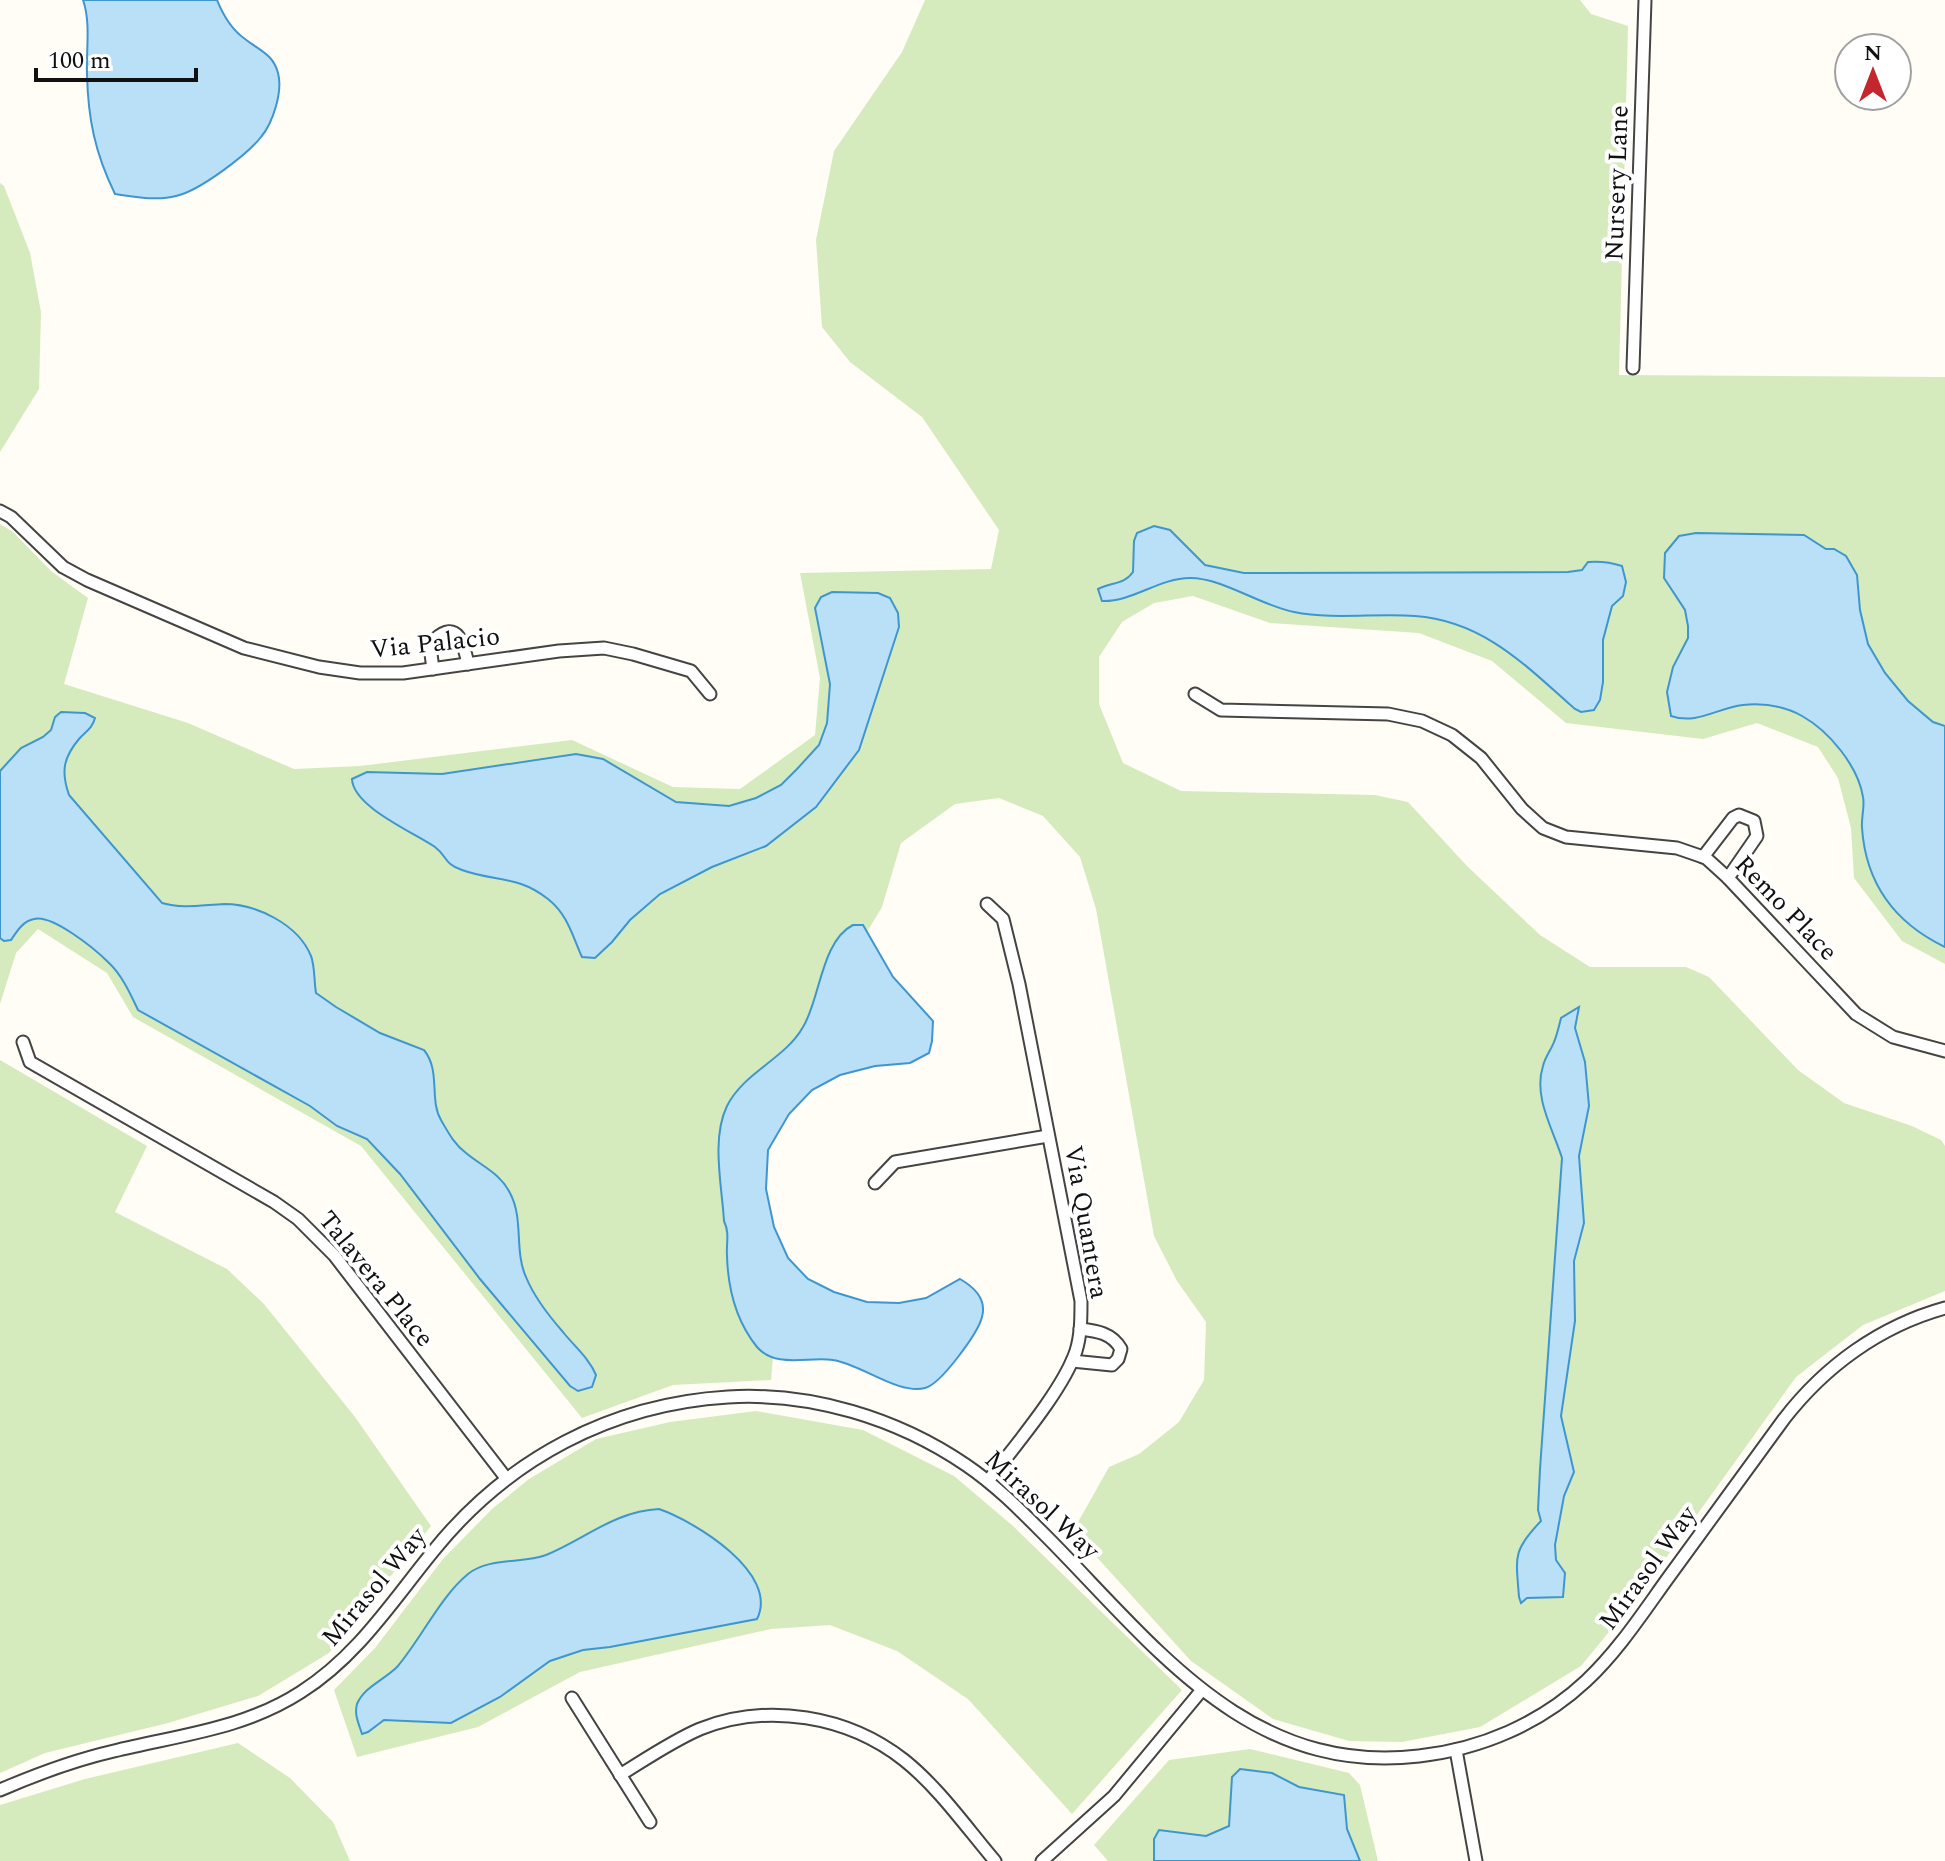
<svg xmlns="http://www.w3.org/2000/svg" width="1945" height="1861" viewBox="0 0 1945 1861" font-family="Spectral,serif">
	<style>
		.green { fill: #d5ebbd }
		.water { fill: #b9e0f7; stroke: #3f96cf; stroke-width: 2 }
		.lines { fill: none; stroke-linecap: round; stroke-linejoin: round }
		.minor-casing { stroke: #444; stroke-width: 15 }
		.minor { stroke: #fff; stroke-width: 11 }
		.labels { text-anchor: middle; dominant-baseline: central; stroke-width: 8; stroke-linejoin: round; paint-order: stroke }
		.street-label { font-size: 26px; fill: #111; stroke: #fff }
	</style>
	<rect width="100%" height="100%" fill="#fffdf5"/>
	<g class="green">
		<path d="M925,0H1580L1591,14L1628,26L1619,375L1945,377V964L1902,941L1854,878L1851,828L1838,778L1818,747L1757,723L1703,739L1566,723L1492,661L1419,633L1270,623L1193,596L1154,603L1122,622L1099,657V704L1123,763L1181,791L1375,795L1408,802L1467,866L1540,935L1590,967H1686L1709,977L1798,1070L1844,1103L1912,1126L1941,1140L1945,1146V1291L1863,1325L1796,1377L1640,1594L1581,1666L1480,1727L1402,1742L1349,1741L1273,1719L1191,1661L1073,1531L1109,1467L1139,1454L1179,1422L1204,1380L1206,1322L1177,1281L1154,1236L1096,909L1080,857L1043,816L999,798L955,804L901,843L882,907L767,1097L749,1212L776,1323L771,1380L673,1385L582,1418L361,1146L133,1017L107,973L38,929L16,953L0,1004V524L13,532L51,571L88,598L64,684L188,723L294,769L360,766L572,740L673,787L740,789L815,735L820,678L800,573L991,569L999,530L922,417L850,362L822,327L816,240L834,151L902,52Z"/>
		<path d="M0,183L4,186L30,253L41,312L39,389L0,452Z"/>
		<path d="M0,1060L147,1146L115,1212L227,1269L264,1304L355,1417L431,1526L329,1653L258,1696L168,1723L45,1753L0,1773Z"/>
		<path d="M756,1411L863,1430L954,1476L1013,1526L1182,1690L1072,1814L968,1699L897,1651L830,1625L771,1629L580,1672L478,1727L357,1757L334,1690L375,1648L443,1559L492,1509L529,1479L596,1439L670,1422Z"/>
		<path d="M238,1743L290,1778L333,1822L350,1861H0V1805L85,1779Z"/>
		<path d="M1250,1749L1349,1773L1360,1785L1378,1861H1108L1094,1845L1169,1760Z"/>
	</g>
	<g class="water">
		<path d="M83,0H217C223,15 232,30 245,39C259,50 273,54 278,73C283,91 273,123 261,137C247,155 199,191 176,196C157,201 135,197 115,194C95,153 88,119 87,74C86,50 91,23 83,0Z"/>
		<path d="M1154,526L1170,530L1205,565L1244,573L1568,572L1582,570L1588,562C1601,561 1610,562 1622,566L1626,582L1623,596L1612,606L1603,640V682L1600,700L1594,710L1581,712L1575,709C1526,666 1484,621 1415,616C1376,613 1333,620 1294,612C1259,605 1223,578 1190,578C1159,578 1133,602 1102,601L1098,589C1111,582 1124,585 1133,572L1134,541L1137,533Z"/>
		<path d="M1696,533L1804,535L1826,549H1834L1846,556L1857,575L1860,610L1868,644L1885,673L1908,701L1933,722L1945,726V947C1895,923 1866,885 1862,828C1861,818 1865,807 1863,797C1858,766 1829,731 1802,716C1784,706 1763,703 1743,705C1717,708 1697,725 1671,716L1667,692L1673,667L1688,638V626L1685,610L1664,578L1665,553L1679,536Z"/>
		<path d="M832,592L878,593L890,598L898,613L899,627L859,750L816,807L766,846L712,867L660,894L630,920L612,942L595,958L582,957C572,935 568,915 548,899C518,875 495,882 462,870C444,864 447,856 435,847C415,833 353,807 352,779L367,772L442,774L576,754L603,759L676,802L729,806L756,798L781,785L797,769L819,745L827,723L830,684L815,608L821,597Z"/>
		<path d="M61,712L85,713L95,718C92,729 86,731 79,739C63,758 61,772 69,795L162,903C182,909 202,905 224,904C256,904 298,924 311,956C315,966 314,982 316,993L336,1007L380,1033L424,1050C441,1071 429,1100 441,1120C448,1132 454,1144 466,1153C483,1167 500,1173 510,1193C524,1219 514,1251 526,1277C534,1297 549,1316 563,1332C574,1346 589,1358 596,1375L592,1387L578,1391L570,1386L480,1279L400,1174L367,1139L337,1126L310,1106L138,1010C130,993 122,975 108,962C95,949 52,914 34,919C23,921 17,931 11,940L4,941L0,938V771L21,748L43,737L51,730L55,717Z"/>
		<path d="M853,925H863L893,977L933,1021L932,1041L929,1053L910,1063L875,1066L840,1075L812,1090L789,1114L768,1150L766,1189L774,1227L788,1258L808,1279L834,1292L867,1302L899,1303L926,1298L960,1279C974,1287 987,1299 982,1317C978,1333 941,1384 925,1388C898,1395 861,1364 833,1360C809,1356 776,1369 757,1347C736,1321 728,1290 727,1256C726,1243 730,1234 724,1221C722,1186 711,1139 727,1106C744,1072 785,1059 803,1027C820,1000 821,941 853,925Z"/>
		<path d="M1579,1007L1575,1028L1585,1062L1589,1106L1579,1156L1584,1223L1574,1261L1575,1321L1561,1416L1574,1472L1564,1496L1555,1545L1556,1560L1565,1573L1563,1597L1527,1598L1521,1603L1519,1597C1516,1557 1512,1551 1541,1521L1538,1510L1540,1469L1562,1158C1553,1129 1533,1097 1543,1066C1545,1057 1551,1050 1554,1042C1557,1035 1559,1026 1561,1018Z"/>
		<path d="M659,1509C694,1521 780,1573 757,1619L610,1647L583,1650L550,1661L500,1697L451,1723L384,1720L368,1732L362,1734C359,1724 354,1715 357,1704C364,1687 384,1680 397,1667C421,1639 440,1597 468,1574C489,1557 522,1564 546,1555C585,1539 615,1511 659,1509Z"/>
		<path d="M1240,1769L1272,1773L1299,1787L1344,1795L1347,1829L1360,1861H1154V1839L1159,1830L1206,1836L1229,1826L1232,1777Z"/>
	</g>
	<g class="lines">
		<defs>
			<g id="minor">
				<path d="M1633,368L1645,0"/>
				<path d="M0,511L11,517L63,567L87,580L244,648L319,667L360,673H403L559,651L604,648L633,654L691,671L710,694"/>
				<path d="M433,669L431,654L434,640C458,618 464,645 468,664"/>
				<path d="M1195,694L1221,710L1388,714L1422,721L1452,735L1481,758L1522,809L1543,828L1566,837L1677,848L1706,858L1728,878L1856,1014L1893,1037L1945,1051"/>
				<path d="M1703,857L1733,818L1739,815L1754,821L1757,836L1728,878"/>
				<path d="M987,904L1003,919L1019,984L1081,1301C1081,1318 1081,1335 1076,1351C1063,1390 1014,1447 988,1481"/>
				<path d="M23,1042L30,1062L274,1202L298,1219L334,1255L506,1478"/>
				<path d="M875,1183L895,1162L1048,1136"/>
				<path d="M1072,1361L1112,1365L1118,1359L1121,1349C1112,1333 1097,1331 1080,1329"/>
				<path d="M572,1698L650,1822"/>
				<path d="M1456,1750L1476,1861"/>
				<path d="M620,1775C646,1759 672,1741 700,1729C768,1702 848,1716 904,1760C939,1788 966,1827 995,1861"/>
				<path d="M0,1790C37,1774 75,1760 114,1751C179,1735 244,1729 301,1692C358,1656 393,1600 435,1549C508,1459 611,1404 728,1397C811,1392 897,1418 966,1465C997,1486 1022,1512 1048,1538C1154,1645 1248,1776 1419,1756C1481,1749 1540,1724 1586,1681C1618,1651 1642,1614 1668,1578C1707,1525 1745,1472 1784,1419C1825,1366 1880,1326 1945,1308"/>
				<path d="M1042,1861L1114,1796L1201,1691"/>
			</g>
		</defs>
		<use href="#minor" class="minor-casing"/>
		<use href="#minor" class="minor"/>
	</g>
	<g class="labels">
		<g class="street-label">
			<text transform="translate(1617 183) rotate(-88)">Nursery Lane</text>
			<text transform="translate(435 643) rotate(-6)">Via Palacio</text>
			<text transform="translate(1786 908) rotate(46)">Remo Place</text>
			<text transform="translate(1086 1222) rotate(80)">Via Quantera</text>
			<text transform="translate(376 1279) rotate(51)">Talavera Place</text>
			<text transform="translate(1042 1505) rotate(43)">Mirasol Way</text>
			<text transform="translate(1648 1568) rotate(-54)">Mirasol Way</text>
			<text transform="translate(374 1587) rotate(-50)">Mirasol Way</text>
		</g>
	</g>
	<g transform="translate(1873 72)"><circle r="38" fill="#ffffff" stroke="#a0a0a0" stroke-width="2"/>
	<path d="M0-6L14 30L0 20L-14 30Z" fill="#c4262e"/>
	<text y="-12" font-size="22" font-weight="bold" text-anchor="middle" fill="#111111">N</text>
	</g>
	<path d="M36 68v12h160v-12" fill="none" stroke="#111111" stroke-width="4"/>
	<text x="48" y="68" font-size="24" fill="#111111" stroke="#ffffff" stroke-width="6" paint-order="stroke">100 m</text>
</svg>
